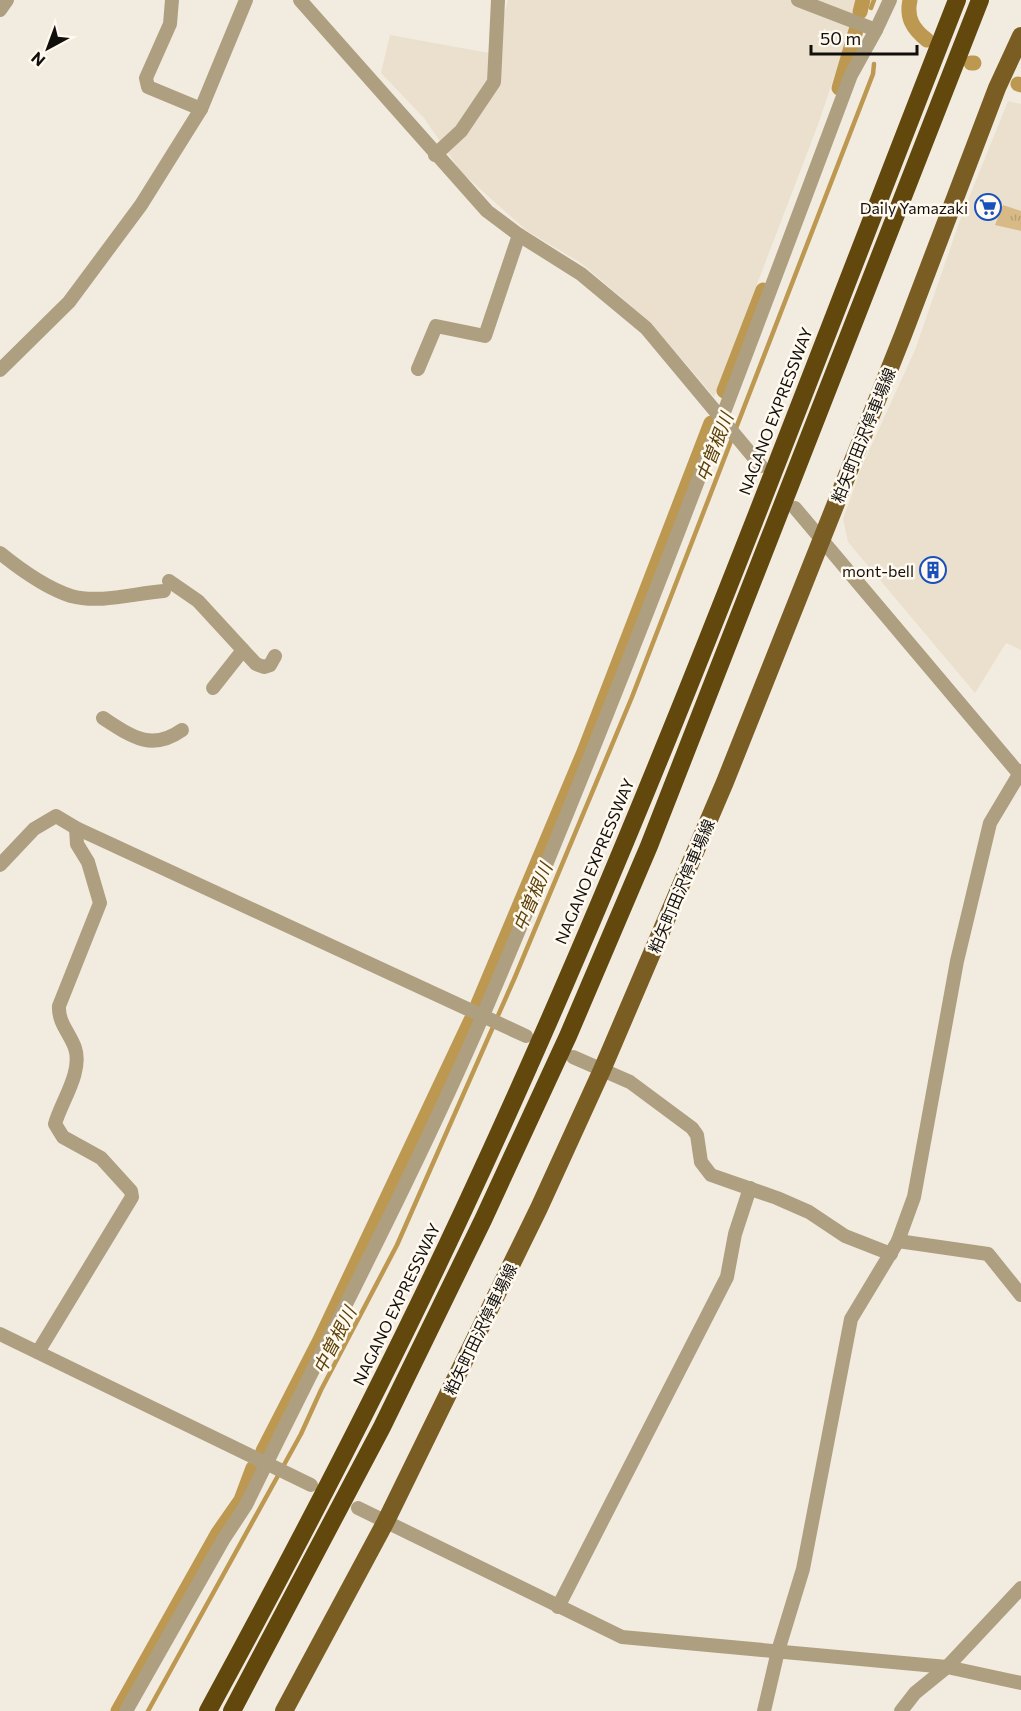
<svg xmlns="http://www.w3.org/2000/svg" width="1021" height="1711" viewBox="0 0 1021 1711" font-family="Commissioner,'Noto Sans JP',sans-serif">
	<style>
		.built { fill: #eae0cd }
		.grass { fill: url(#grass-tufts) }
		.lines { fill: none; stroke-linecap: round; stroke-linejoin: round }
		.stream { stroke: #bd9851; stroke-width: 4.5 }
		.canal { stroke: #bd9851; stroke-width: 15 }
		.minor { stroke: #af9f81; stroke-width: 14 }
		.major { stroke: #7a5d22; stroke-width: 18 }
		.highway { stroke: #62480d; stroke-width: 18 }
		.labels { text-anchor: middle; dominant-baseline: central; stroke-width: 5; stroke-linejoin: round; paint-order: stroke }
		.poi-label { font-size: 16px; fill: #110f0b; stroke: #fff9f0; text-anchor: end }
		.street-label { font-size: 16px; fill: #110f0b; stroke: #fff9f0 }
		.water-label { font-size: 18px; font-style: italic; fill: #5c4207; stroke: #fff9f0 }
	</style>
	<defs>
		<pattern id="grass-tufts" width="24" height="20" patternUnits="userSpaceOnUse" patternTransform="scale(1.5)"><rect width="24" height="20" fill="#d7ba85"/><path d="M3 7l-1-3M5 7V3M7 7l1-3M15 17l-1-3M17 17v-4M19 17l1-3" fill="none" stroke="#b89f72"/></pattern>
	</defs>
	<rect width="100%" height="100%" fill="#f2ece0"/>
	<g class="built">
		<path d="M508,0H856L851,15L852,23L819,122L714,397L650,322L581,263L527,231L461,172L424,118L381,73L390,35L500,55L498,38Z"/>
		<path d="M1008,101L1021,104V650L1006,643L975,693L848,542L843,519L862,466L915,350L960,220Z"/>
	</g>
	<path class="grass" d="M1003,205L1021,211V231L995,225Z"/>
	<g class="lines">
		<g class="stream">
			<path d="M871,8L874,0"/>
			<path d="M148,1711L301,1434L321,1390L397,1245L515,977L632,697L873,74L874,64"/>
		</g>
		<g class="canal">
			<path d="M910,0C906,18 913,29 927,40"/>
			<path d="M860,12L863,0"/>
			<path d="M971,63H974"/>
			<path d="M1018,84L1021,85"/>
			<path d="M839,88L857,27"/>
			<path d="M724,391L763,290"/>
			<path d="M478,1004L584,752L711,423"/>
			<path d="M263,1451L320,1340L471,1020"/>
			<path d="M118,1711L218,1533L241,1500L253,1468"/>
		</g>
		<g class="minor">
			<path d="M172,0L170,24L146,78L148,87L201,109"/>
			<path d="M300,0L487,211L519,235L581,274L646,328L761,466"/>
			<path d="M798,0L876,30"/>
			<path d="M0,10L7,0"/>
			<path d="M435,155L461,131L494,82L498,0"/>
			<path d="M418,369L436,326L485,336L519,235"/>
			<path d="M0,370L69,302L141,205L201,109L246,0"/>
			<path d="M795,508L1021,776"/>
			<path d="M0,553C21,570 46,588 71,596C100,604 135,593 164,591"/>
			<path d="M169,581L198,601L256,664L264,667L270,665L275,656"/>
			<path d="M213,688L243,650"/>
			<path d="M103,718C131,736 151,752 182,730"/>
			<path d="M0,865L34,829L56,816L76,828L526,1036"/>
			<path d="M573,1057L630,1082L692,1128L697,1135L701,1162L711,1175L777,1198L809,1212L845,1236L891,1254"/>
			<path d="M898,1241L988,1254L1021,1295"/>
			<path d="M0,1334L311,1485"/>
			<path d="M38,1352L132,1197L131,1191L101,1158L63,1137L55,1124C61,1102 83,1072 75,1048C70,1033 58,1023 59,1006L100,903L88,862L77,844L76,828"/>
			<path d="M358,1508L622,1637L947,1667L1021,1683"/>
			<path d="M558,1607L727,1277L735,1234L750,1188"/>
			<path d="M126,1711L223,1540L246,1505C326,1341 412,1180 484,1013C616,704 733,390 851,75L876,30L890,0"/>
			<path d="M764,1711L778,1651L803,1569L851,1319L898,1241L914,1197L957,961L990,823L1021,771"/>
			<path d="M901,1711L915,1693L947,1667L1021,1588"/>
		</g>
		<path class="major" d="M284,1711L385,1523L539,1208L602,1070L725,782L903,335L997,88L1021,36"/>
		<g class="highway">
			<path d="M208,1711C298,1546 385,1379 464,1209C648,815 798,405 957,0"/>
			<path d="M232,1711L382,1427L483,1220L568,1036L649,846L980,0"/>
		</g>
	</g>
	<defs>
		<symbol id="supermarket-ring" viewBox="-11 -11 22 22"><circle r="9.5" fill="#fff9f0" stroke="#1850bc" stroke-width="1.5"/><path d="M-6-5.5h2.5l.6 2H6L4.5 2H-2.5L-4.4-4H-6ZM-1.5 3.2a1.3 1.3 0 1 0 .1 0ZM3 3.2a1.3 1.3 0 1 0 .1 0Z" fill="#1850bc"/></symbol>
		<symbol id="building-ring" viewBox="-11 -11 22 22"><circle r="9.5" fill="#fff9f0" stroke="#1850bc" stroke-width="1.5"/><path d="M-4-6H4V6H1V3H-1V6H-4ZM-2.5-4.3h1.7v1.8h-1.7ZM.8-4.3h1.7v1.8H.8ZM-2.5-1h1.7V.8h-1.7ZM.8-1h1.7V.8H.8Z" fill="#1850bc"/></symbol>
	</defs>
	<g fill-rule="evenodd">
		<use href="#supermarket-ring" x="973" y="192" width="30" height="30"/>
		<use href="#building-ring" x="918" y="555" width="30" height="30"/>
	</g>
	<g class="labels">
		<g class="poi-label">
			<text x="968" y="207">Daily Yamazaki</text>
			<text x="914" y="570">mont-bell</text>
		</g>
		<g class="street-label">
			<text transform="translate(775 411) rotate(-69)">NAGANO EXPRESSWAY</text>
			<text transform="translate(863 435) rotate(-68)">粕矢町田沢停車場線</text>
			<text transform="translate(594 861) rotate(-67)">NAGANO EXPRESSWAY</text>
			<text transform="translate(681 886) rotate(-67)">粕矢町田沢停車場線</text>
			<text transform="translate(396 1304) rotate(-64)">NAGANO EXPRESSWAY</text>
			<text transform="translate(480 1329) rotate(-64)">粕矢町田沢停車場線</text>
		</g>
		<g class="water-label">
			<text transform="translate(714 447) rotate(-69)">中曽根川</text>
			<text transform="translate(532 897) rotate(-67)">中曽根川</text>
			<text transform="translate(334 1340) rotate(-63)">中曽根川</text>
		</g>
	</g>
	<g transform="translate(48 48) rotate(221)" stroke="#fff9f0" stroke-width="4.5" paint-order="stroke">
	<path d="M0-4.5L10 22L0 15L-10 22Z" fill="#110f0b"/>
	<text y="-9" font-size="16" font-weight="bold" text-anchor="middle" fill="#110f0b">N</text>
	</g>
	<path d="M811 45v9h106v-9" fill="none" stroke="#110f0b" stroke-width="3"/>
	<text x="820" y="45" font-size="18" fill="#110f0b" stroke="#fff9f0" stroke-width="4.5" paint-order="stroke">50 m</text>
</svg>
